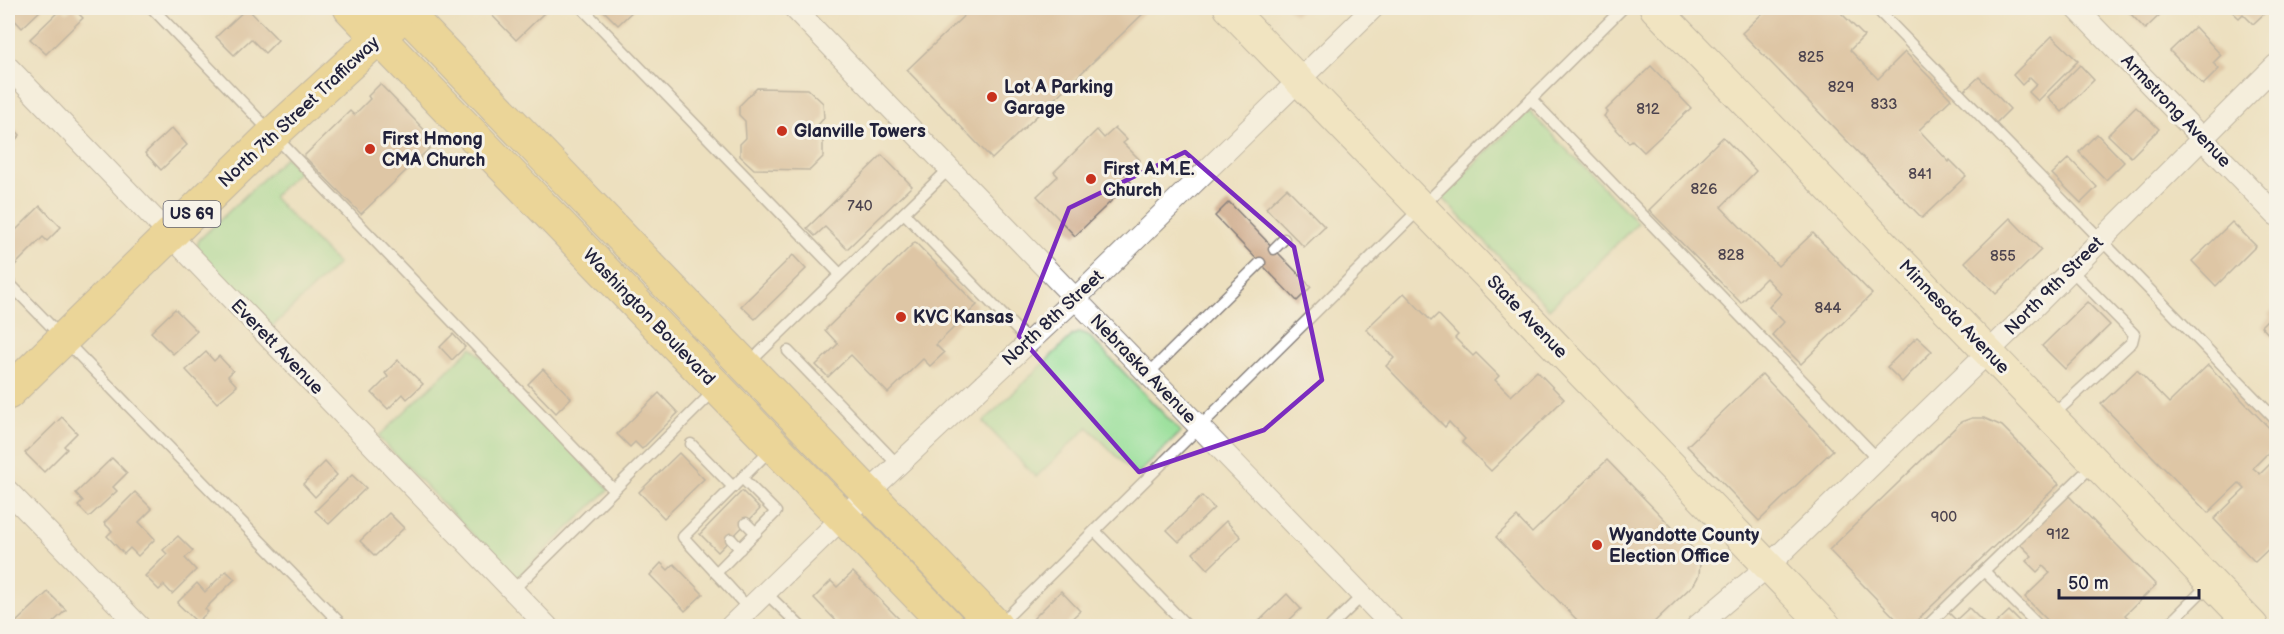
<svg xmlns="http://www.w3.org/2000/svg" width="2284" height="634" viewBox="0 0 2284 634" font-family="'Balsamiq Sans',sans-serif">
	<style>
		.green { fill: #97df99; stroke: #5c806a; stroke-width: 1.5 }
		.building { fill: #cca685 }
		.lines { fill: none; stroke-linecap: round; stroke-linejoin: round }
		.service-casing { stroke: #88817d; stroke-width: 13 }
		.minor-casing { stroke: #88817d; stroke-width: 23 }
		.secondary-casing { stroke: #88817d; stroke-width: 32 }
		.primary-casing { stroke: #88817d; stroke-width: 35 }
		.service { stroke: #fff; stroke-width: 10 }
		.minor { stroke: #fff; stroke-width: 21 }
		.secondary { stroke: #f6e9c3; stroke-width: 30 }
		.primary { stroke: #e9c769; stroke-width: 33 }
		.marked { fill: none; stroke: #7b2cbf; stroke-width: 4.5; stroke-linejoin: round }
		.poi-dot { fill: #c8321e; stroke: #f7f3e8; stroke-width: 2 }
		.labels { text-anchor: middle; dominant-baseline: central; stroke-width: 6; stroke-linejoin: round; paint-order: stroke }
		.number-label { font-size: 15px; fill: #4c434e }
		.shield { fill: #f7f3e8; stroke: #62616f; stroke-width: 1.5 }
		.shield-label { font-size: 16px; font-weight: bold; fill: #22223b }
		.poi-label { font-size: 18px; font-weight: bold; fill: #22223b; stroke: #f7f3e8; text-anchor: start }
		.street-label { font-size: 18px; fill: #22223b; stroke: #f7f3e8 }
	</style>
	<rect width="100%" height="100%" fill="#f7f3e8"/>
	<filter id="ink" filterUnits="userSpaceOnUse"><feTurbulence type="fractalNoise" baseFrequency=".0167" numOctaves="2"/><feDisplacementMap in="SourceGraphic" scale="12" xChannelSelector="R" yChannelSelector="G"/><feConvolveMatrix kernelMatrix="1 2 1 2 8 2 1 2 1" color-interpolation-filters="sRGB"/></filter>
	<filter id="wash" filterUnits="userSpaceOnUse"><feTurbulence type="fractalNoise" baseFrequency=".008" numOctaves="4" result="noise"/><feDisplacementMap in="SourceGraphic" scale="24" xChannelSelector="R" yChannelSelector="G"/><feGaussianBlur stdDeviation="1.35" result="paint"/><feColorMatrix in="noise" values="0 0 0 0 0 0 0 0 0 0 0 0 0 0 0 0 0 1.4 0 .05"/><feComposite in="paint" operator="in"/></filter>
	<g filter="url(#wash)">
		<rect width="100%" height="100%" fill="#ede0bf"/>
		<g class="green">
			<path d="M1529,111L1638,223L1549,309L1441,196Z"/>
			<path d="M286,157L299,171L273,197L338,264L272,327L200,253L197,245L199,240Z"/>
			<path d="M1080,332L1088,335L1181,432L1136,476L1088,427L1036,477L983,422L1073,335Z"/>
			<path d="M472,347L609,489L516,579L378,437Z"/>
		</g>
		<g id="blocks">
			<g class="building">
				<path d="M8,8H43L22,28L8,13Z"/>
				<path d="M62,8L67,13L73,8L83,18L46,54L30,39Z"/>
				<path d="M247,8L278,40L265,53L251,39L234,55L216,37Z"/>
				<path d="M485,8H544L547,10L516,40Z"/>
				<path d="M601,8H636L618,25Z"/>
				<path d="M972,8H1149L992,159L907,70Z"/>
				<path d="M1287,8H1303L1295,15Z"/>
				<path d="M1768,8H1836L1864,36L1850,50L1878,79L1905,52L1951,99L1919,130L1949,162L1950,160L1966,176L1922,218L1742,33Z"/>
				<path d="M2136,8H2167L2145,29L2130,13Z"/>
				<path d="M2228,8H2265L2268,10L2253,24L2243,14L2239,18Z"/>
				<path d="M2195,27L2221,55L2213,63L2219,69L2203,85L2170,51Z"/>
				<path d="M2052,36L2078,61L2038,101L2029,92L2037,84L2030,77L2022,85L2013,75Z"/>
				<path d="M2080,65L2094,80L2062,112L2048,97Z"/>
				<path d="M1651,66L1691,108L1644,152L1632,140L1629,143L1604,116L1608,112L1606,110Z"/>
				<path d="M1979,77L2010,109L1996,123L1964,91Z"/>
				<path d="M380,84L436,142L361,214L304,156L350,111L354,115L370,99L368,96Z"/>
				<path d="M757,88L808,89L823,103L824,118L818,125V137L823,142V157L810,170L754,169L740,156V144L746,138L745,121L739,115V106Z"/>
				<path d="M2136,107L2159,129L2131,157L2108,135Z"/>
				<path d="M8,122L20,135L8,148Z"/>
				<path d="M172,128L187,145L161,170L145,153Z"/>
				<path d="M1115,128L1127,140L1123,143L1140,160L1124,175L1131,182L1075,236L1037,196L1058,176L1054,172L1097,130L1104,138Z"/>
				<path d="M2097,134L2124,162L2106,180L2079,152Z"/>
				<path d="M1723,137L1756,171L1721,207L1778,266L1813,233L1872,294L1801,364L1772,335L1784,322L1769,307L1781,294L1766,278L1741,303L1649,210Z"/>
				<path d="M882,155L912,186L847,249L825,227L815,236L807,228Z"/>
				<path d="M2069,158L2097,187L2081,203L2052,174Z"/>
				<path d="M1287,188L1325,227L1304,247L1266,208Z"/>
				<path d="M1229,202L1311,287L1297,301L1215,216Z"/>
				<path d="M40,206L61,227L47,241L43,237L10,270L8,267V238Z"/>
				<path d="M2010,218L2041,250L1996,294L1965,262Z"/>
				<path d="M2232,222L2256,246L2216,286L2192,261Z"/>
				<path d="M915,242L977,305L936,345L944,353L930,366L923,359L888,393L851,355L828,377L816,365L838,344L825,330Z"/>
				<path d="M793,255L806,269L755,319L741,306Z"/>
				<path d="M1404,293L1431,321L1438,314L1458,335L1455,338L1473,356L1476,353L1499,376L1495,380L1511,396L1537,371L1564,399L1491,471L1462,442L1465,439L1449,422L1445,427L1386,366L1394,358L1366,329Z"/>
				<path d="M2087,302L2110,325L2065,369L2042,346Z"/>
				<path d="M2276,306V331L2271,337L2261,326L2270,317L2268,314Z"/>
				<path d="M175,309L197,331L173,354L151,332Z"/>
				<path d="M453,334L465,347L452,360L440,347Z"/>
				<path d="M1917,337L1932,351L1902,382L1887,367Z"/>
				<path d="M206,352L214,361L219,356L233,371L228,376L237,386L217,403L186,370Z"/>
				<path d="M398,360L423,384L407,399L403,394L388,409L372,393L388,377L385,373Z"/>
				<path d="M2208,365L2276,435V445L2253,468L2260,474L2276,458V542L2255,562L2214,519L2245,489L2239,483L2208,513L2101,404L2137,370L2169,403Z"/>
				<path d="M543,369L571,398L556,413L528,384Z"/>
				<path d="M1762,374L1833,450L1759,521L1687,446Z"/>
				<path d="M659,393L678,413L642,449L635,442L630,447L617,434Z"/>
				<path d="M62,417L77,433L64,446L67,449L44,472L25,453Z"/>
				<path d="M1972,418H1984L2002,426L2059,484L1911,626H1903L1829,550L1961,422Z"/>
				<path d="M679,453L704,479L664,518L639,492Z"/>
				<path d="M112,458L127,473L113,487L117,491L89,517L78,506L83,501L76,493Z"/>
				<path d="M1607,460L1697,553L1700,563L1699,575L1694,584L1650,626H1583L1496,537L1517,517L1532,533Z"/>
				<path d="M325,462L337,475L315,497L303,484Z"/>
				<path d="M352,475L366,488L329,524L315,511Z"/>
				<path d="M742,491L760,509L718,552L700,534Z"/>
				<path d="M135,492L152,509L139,522L155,539L138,556L130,548L124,554L107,536L112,531L104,523Z"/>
				<path d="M2067,494L2156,585L2125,615L2136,626H2053L2025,597L2050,573L2043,566L2037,572L2026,561L2032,556L2019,543Z"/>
				<path d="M1202,496L1214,508L1179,542L1167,530Z"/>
				<path d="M389,513L404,528L375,556L360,541Z"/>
				<path d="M1226,521L1241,537L1208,569L1193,553Z"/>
				<path d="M178,536L193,551L185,558L196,570L172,594L164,585L159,590L145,576L167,554L163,550Z"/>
				<path d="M661,563L668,570L674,564L703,594L685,611L650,575Z"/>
				<path d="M226,571L235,579L205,609L208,612L197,622L177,603L197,583L205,592Z"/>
				<path d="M853,572L906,626H841L814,598L831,581L837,587Z"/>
				<path d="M1061,591L1080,611L1064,626H1040L1033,619Z"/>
				<path d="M48,592L66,610L49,626H14L13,625Z"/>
				<path d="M1287,594L1301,609L1283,626H1254Z"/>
				<path d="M1969,608L1987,626H1933L1948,612L1956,620Z"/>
				<path d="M2009,611L2024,626H1993Z"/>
			</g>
		</g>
	</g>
	<g filter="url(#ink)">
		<use href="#blocks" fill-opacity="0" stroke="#88817d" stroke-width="1.5"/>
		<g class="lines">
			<defs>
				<g id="service">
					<path d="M152,8L614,490"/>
					<path d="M582,8L840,274"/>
					<path d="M1876,8L2276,420"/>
					<path d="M1531,99L1877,458"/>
					<path d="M904,213L1029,342"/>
					<path d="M1274,249L1284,239"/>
					<path d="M8,282L343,626"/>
					<path d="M788,351L898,465"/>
					<path d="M749,363L949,169"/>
					<path d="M1147,375L1260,263"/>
					<path d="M2053,415L2132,342L2134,334L2071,270"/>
					<path d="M691,444L733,487"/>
					<path d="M746,523L756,533"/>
					<path d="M1095,531L1187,626"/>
					<path d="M731,539L740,549"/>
					<path d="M1984,571L2039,626"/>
					<path d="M716,573L776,512L742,478"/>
					<path d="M513,590L715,390"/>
					<path d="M766,593L800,626"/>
					<path d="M749,609L683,537L772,448"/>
					<path d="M998,626L1623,8"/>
					<path d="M1331,626L1362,596"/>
					<path d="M1927,626L2094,464"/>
					<path d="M2167,626L2210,583"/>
				</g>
				<g id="minor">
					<path d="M794,8L1392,626"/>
					<path d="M2076,8L2276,215"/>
					<path d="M8,67L547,626"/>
					<path d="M8,491L139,626"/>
					<path d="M731,626L868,493L1076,298L1373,8"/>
					<path d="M1697,626L1768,566L2018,323L2276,65"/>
				</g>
				<g id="secondary">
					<path d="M1229,8L1826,626"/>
					<path d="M1655,8L2253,626"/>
				</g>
				<g id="primary">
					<path d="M350,8L948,626"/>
					<path d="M401,8L996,626"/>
					<path d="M8,393L274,133L394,23"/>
				</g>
			</defs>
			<use href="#service" class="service-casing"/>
			<use href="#minor" class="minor-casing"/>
			<use href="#secondary" class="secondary-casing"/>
			<use href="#primary" class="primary-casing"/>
			<use href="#service" class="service"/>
			<use href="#minor" class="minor"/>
			<use href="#secondary" class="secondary"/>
			<use href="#primary" class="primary"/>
		</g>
	</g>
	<path d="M0 0H2284V634H0ZM1185,152L1294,247L1322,380L1264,430L1139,472L1019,336L1069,208Z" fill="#ede0bf" fill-opacity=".55" fill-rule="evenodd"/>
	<path class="marked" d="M1185,152L1294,247L1322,380L1264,430L1139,472L1019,336L1069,208Z"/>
	<g class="poi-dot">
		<circle cx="992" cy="97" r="6"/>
		<circle cx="782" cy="131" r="6"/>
		<circle cx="370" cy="149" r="6"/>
		<circle cx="1091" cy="179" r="6"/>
		<circle cx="901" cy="317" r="6"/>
		<circle cx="1597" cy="545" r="6"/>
	</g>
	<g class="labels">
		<g class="number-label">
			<text x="1811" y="57">825</text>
			<text x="1841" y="87">829</text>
			<text x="1884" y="104">833</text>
			<text x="1648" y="109">812</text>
			<text x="1920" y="174">841</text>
			<text x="1704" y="189">826</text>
			<text x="860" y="206">740</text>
			<text x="1731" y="255">828</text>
			<text x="2003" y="256">855</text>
			<text x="1828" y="308">844</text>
			<text x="1944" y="517">900</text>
			<text x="2058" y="534">912</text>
		</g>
		<rect class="shield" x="163.5" y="201" width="57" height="26" rx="4.5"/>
		<g class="shield-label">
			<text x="192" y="214">US 69</text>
		</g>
		<g class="poi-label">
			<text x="1004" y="87">Lot A Parking<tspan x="1004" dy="21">Garage</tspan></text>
			<text x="794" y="131">Glanville Towers</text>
			<text x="382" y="139">First Hmong<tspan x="382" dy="21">CMA Church</tspan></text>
			<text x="1103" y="169">First A.M.E.<tspan x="1103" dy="21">Church</tspan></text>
			<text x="913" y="317">KVC Kansas</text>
			<text x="1609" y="535">Wyandotte County<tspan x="1609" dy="21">Election Office</tspan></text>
		</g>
		<g class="street-label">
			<text transform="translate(2176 111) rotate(46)">Armstrong Avenue</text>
			<text transform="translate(299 112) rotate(-43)">North 7th Street Trafficway</text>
			<text transform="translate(2054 286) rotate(-45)">North 9th Street</text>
			<text transform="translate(649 317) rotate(46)">Washington Boulevard</text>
			<text transform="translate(1527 317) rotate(46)">State Avenue</text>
			<text transform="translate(1954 317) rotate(46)">Minnesota Avenue</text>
			<text transform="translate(1053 318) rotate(-43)">North 8th Street</text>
			<text transform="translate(277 347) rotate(46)">Everett Avenue</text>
			<text transform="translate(1143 369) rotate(46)">Nebraska Avenue</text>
		</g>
	</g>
	<rect width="2284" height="634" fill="none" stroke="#f7f3e8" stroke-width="30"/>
	<path d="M2059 589v9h140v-9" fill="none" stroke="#22223b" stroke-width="3"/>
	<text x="2068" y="589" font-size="18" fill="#22223b" stroke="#f7f3e8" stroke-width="4.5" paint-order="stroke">50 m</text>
</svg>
